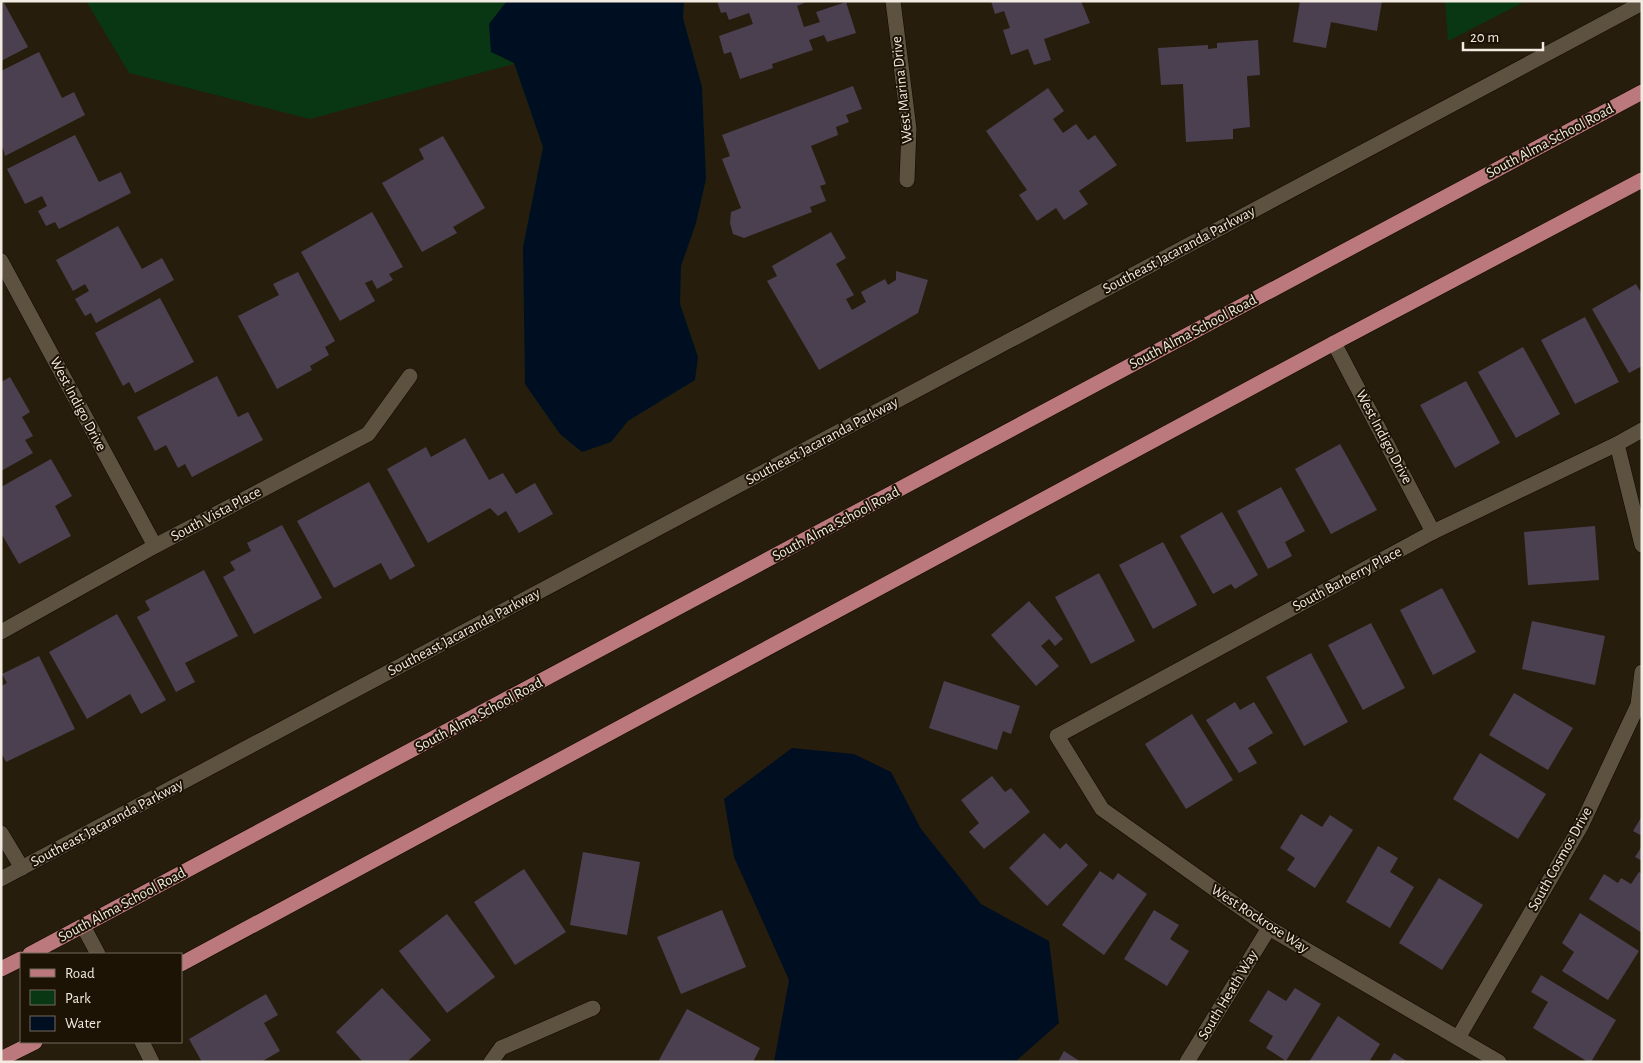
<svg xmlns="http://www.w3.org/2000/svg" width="1643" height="1063" viewBox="0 0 1643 1063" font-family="'Alegreya Sans',sans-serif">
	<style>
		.green { fill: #093613 }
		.water { fill: #000e21 }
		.building { fill: #4b4050 }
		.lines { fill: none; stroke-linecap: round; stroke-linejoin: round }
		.minor-casing { stroke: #0f0700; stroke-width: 16 }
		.major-casing { stroke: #0f0700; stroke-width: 16 }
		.minor { stroke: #5d5140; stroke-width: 15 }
		.major { stroke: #bb797d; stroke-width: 15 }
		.labels { text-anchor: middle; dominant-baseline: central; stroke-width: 4; stroke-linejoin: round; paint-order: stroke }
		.street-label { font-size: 15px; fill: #f2ebe1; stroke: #1d1305 }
	</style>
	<rect width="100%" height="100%" fill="#271d0d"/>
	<g class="green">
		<path d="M86,1H684L683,18L702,87L706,179L696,223L681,266L680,304L698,357L695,380L628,421L611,442L582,452L560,434L525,384L523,247L543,147L514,64L310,119L129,73Z"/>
		<path d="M1445,1H1526L1448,41Z"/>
	</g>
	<g class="water">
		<path d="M507,1H684L683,18L702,87L706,179L696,223L681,266L680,304L698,357L695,380L628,421L611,442L582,452L560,434L525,384L523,247L543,147L514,63L491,52L489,24Z"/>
		<path d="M792,748L854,754L891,772L921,829L981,904L1049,941L1059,1023L1015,1062H774L789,980L734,857L724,799Z"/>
	</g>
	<g class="building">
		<path d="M1,1H3L28,47L1,61Z"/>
		<path d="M717,1H809L797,6L804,27L820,22L816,12L846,2L856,33L827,42L824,35L809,40L813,50L772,64L773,68L740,79L731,52L724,54L719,36L753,24L749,13L729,20L726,12L721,13Z"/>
		<path d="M991,1H1081L1090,23L1044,39L1051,60L1034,65L1028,49L1011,55L1003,30L1010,28L1004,11L995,14Z"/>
		<path d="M1300,1H1382L1377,31L1331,22L1326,48L1293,42Z"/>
		<path d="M1258,40L1260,75L1247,76L1250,127L1233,129V139L1186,142L1183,84L1161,85L1158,48L1208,45V49L1217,48V43Z"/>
		<path d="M39,52L62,98L74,92L85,115L5,156L3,148L1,149V127L3,126L1,125V71Z"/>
		<path d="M853,86L862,109L846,115L849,122L836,127L838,135L811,146L826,184L820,186L826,201L810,207L812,212L744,238L733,234L730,223L731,212L741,208L722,159L730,156L722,135Z"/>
		<path d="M1048,88L1064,111L1053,119L1063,133L1076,124L1088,140L1095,135L1117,165L1079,191L1088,204L1064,220L1056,208L1037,221L1019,195L1027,190L986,131Z"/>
		<path d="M75,135L99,182L121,172L131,193L59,229L55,222L46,226L38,211L47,206L42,196L25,204L7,169Z"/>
		<path d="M443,136L485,208L453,227L457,233L422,252L382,183L424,159L419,149Z"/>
		<path d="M372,212L403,267L389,274L393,280L377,289L372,280L365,283L375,301L340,321L301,252Z"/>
		<path d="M118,226L142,269L162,258L174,280L96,323L91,313L85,316L75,299L89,291L85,284L73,291L56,260Z"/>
		<path d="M831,232L846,258L836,264L854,295L846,299L852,310L866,302L861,292L885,279L888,285L896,280V271L928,280L918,313L819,370L767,281L777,276L772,266Z"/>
		<path d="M298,272L335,341L325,347L329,355L310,366L312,370L277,389L238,316L279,295L273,284Z"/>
		<path d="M1636,284L1642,294V366L1629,373L1592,309Z"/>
		<path d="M160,298L194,362L135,393L129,382L123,386L95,333Z"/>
		<path d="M1585,317L1619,382L1575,404L1541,340Z"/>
		<path d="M1523,347L1560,414L1516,438L1478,372Z"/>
		<path d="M217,376L238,417L248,412L263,440L192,477L185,464L178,468L166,445L155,451L137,417Z"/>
		<path d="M10,377L30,412L22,417L33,436L25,440L33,453L1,471V382Z"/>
		<path d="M1466,381L1500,443L1455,468L1420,405Z"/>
		<path d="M465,438L489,480L503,473L516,494L535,483L553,514L519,533L506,511L498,516L490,508L428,543L387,469L426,447L431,457Z"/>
		<path d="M1340,444L1377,510L1331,534L1295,469Z"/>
		<path d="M51,459L72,496L55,506L71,536L19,564L1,533V487Z"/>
		<path d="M369,482L415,566L390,580L381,563L334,588L297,521Z"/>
		<path d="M1281,487L1305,531L1285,542L1292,556L1268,569L1237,511Z"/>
		<path d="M1222,512L1258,575L1235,589L1231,584L1213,594L1180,536Z"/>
		<path d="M282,525L322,598L254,634L223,577L235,570L230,562L251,551L247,543Z"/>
		<path d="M1595,526L1599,580L1528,585L1524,532Z"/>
		<path d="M1163,542L1197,605L1153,629L1119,565Z"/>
		<path d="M204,570L238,636L185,663L195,682L176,692L137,617L150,610L145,601Z"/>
		<path d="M1099,573L1135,641L1091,664L1055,597Z"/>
		<path d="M1442,588L1476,652L1433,675L1400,610Z"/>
		<path d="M1029,601L1063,639L1055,646L1049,639L1041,646L1059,666L1036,686L991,635Z"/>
		<path d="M117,614L166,700L141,714L130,694L87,719L49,652Z"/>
		<path d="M1532,621L1605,636L1595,685L1522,669Z"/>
		<path d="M1371,623L1405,688L1363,710L1328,645Z"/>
		<path d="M1311,653L1348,722L1304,746L1266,677Z"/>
		<path d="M39,656L75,729L6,762L1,752V686L7,683L2,674Z"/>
		<path d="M944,681L1020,706L1011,734L1003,731L997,750L929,728Z"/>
		<path d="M1514,693L1573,728L1548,770L1489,735Z"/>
		<path d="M1235,702L1240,710L1254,702L1273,733L1248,748L1257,763L1239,773L1206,720Z"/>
		<path d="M1192,714L1233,780L1186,809L1145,744Z"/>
		<path d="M1480,753L1546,794L1518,839L1453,799Z"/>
		<path d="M992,776L1005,792L1011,788L1030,812L984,849L969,832L979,823L961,800Z"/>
		<path d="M1301,814L1322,827L1330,815L1353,830L1315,888L1287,870L1295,858L1280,848Z"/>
		<path d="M1642,816V836L1633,831Z"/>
		<path d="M1044,833L1060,849L1066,843L1088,865L1047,906L1009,868Z"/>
		<path d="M1378,846L1398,858L1390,872L1414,887L1390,928L1346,902Z"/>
		<path d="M1642,846V861L1635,857Z"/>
		<path d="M583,852L640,862L627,935L570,925Z"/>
		<path d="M524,869L566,932L515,965L474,902Z"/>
		<path d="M1100,871L1113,880L1118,873L1147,894L1104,955L1062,925Z"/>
		<path d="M1639,872L1642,874V933L1589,899L1604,874L1618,883L1621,878L1631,884Z"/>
		<path d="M1439,878L1483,905L1442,970L1399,943Z"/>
		<path d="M722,910L746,967L681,994L657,937Z"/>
		<path d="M1154,910L1179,925L1170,939L1189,951L1167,986L1124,959Z"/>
		<path d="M1580,913L1639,951L1608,1000L1562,971L1574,952L1562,943Z"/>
		<path d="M447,914L495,977L447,1013L399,951Z"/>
		<path d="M1541,975L1616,1020L1591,1062H1588L1533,1028L1548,1002L1531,992Z"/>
		<path d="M382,988L431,1040L407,1062H363L336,1032Z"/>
		<path d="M1295,988L1321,1004L1286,1061L1266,1048L1273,1036L1249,1021L1268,990L1286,1001Z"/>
		<path d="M266,994L278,1015L264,1023L280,1051L261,1062H202L189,1039Z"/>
		<path d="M687,1009L760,1048L753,1062H663L659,1060Z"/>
		<path d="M1338,1016L1380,1044L1369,1062H1309Z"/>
		<path d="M1064,1051L1081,1062H1058Z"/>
		<path d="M1394,1053L1408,1062H1389Z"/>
	</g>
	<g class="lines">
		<defs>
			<g id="minor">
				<path d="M893,1L909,129L907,180"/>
				<path d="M1,261L155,546"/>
				<path d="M1334,343L1433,532"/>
				<path d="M1617,444L1642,545"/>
				<path d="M1,632L155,546L368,434L410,376"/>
				<path d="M1,833L22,868"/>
				<path d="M1,879L1642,3"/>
				<path d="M83,926L98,954"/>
				<path d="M1458,1038L1581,826L1638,705L1642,672"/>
				<path d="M142,1042L152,1062"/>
				<path d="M491,1062L501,1048L593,1008"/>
				<path d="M1187,1062L1269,928"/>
				<path d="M1499,1062L1269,928L1102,809L1057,736L1433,532L1617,444L1642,430"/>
			</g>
			<g id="major">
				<path d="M30,954L1642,92"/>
				<path d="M181,964L1334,343L1642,180"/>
				<path d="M1,969L21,959"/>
				<path d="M1,1059L35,1042"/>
			</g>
		</defs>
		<use href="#minor" class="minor-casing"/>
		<use href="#major" class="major-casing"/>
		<use href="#minor" class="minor"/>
		<use href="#major" class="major"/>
	</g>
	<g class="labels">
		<g class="street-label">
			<text transform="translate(902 90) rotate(-96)">West Marina Drive</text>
			<text transform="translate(1550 141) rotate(-28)">South Alma School Road</text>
			<text transform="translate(1179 250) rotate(-28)">Southeast Jacaranda Parkway</text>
			<text transform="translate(1193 332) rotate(-28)">South Alma School Road</text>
			<text transform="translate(78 404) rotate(62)">West Indigo Drive</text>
			<text transform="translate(1384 437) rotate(62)">West Indigo Drive</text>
			<text transform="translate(822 441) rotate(-28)">Southeast Jacaranda Parkway</text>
			<text transform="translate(216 514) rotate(-28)">South Vista Place</text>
			<text transform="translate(836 524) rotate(-28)">South Alma School Road</text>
			<text transform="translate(1347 579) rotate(-28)">South Barberry Place</text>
			<text transform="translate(464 632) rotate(-28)">Southeast Jacaranda Parkway</text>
			<text transform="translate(479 715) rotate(-28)">South Alma School Road</text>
			<text transform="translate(107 823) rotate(-28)">Southeast Jacaranda Parkway</text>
			<text transform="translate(1560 859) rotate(-61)">South Cosmos Drive</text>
			<text transform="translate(122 905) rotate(-28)">South Alma School Road</text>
			<text transform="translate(1260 919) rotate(33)">West Rockrose Way</text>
			<text transform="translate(1228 995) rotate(-59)">South Heath Way</text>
		</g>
	</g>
	<rect width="1643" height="1063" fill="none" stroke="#f2ebe1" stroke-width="5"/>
	<rect x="20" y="953" width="162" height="90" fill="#1d1305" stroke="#72695d"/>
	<rect x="30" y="969" width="25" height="8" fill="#bb797d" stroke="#72695d"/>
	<text x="65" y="978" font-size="15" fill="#f2ebe1">Road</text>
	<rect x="30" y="990" width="25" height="15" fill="#093613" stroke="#72695d"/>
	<text x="65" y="1003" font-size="15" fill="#f2ebe1">Park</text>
	<rect x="30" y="1016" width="25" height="15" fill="#000e21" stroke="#72695d"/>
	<text x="65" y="1028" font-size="15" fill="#f2ebe1">Water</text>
	<path d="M1463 42v8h80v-8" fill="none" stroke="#f2ebe1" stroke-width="2.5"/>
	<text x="1470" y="42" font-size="15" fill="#f2ebe1" stroke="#1d1305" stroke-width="4" paint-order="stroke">20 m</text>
</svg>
